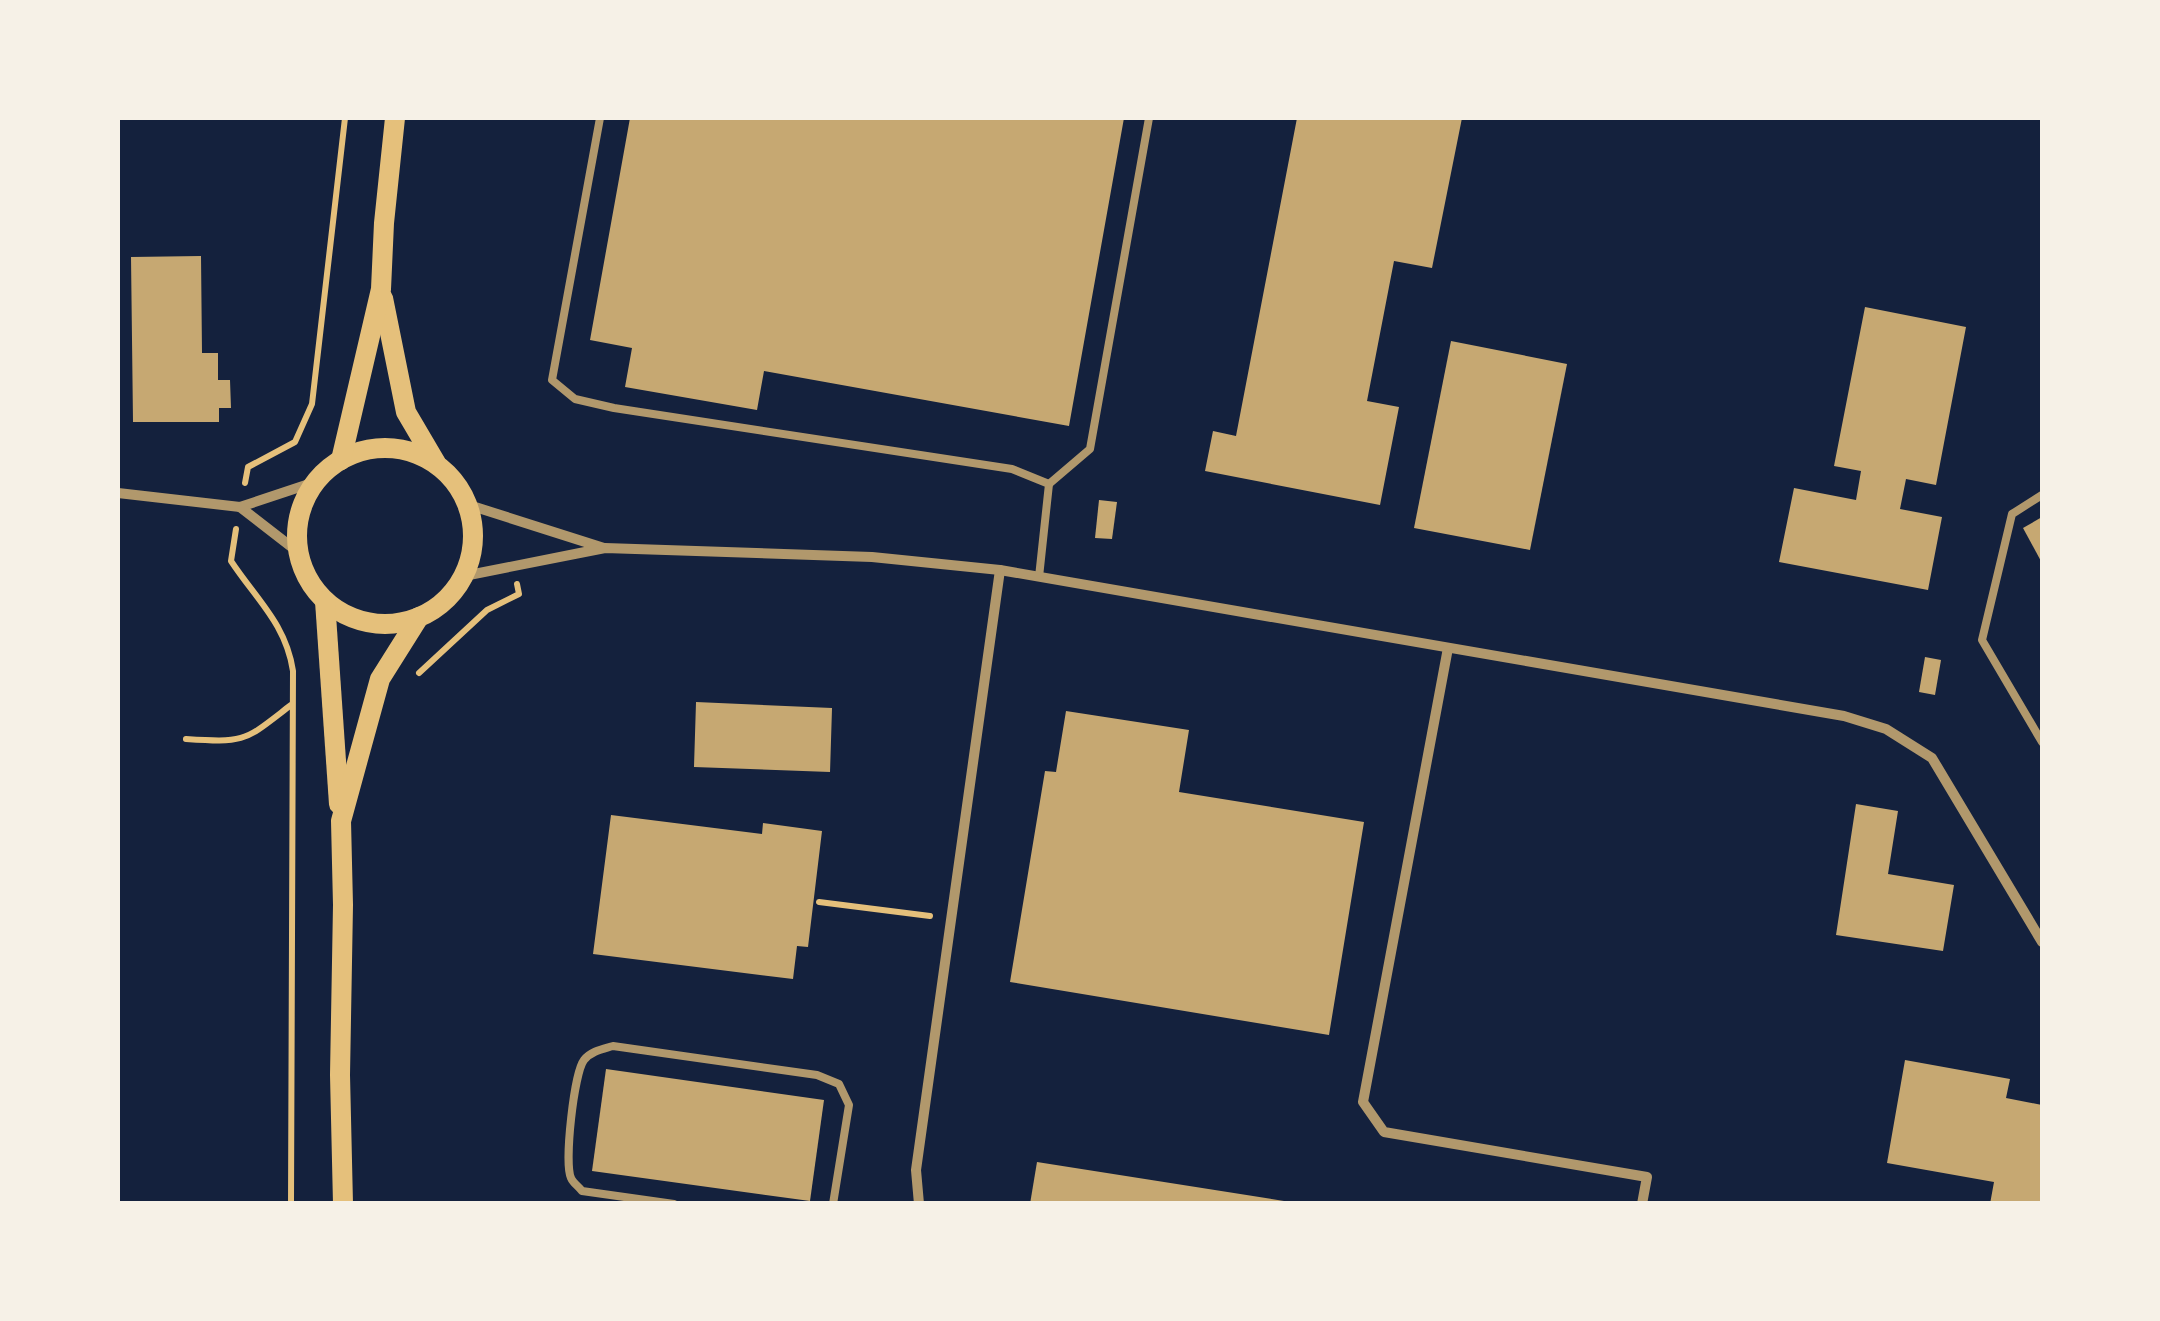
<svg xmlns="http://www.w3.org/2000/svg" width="2160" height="1321" viewBox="0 0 2160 1321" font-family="Arial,sans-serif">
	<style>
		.building { fill: #c6a872 }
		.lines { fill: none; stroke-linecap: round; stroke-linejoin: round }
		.path { stroke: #e5c07b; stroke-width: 6 }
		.service { stroke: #b1986c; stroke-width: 8 }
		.minor { stroke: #b1986c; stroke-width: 10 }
		.secondary { stroke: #e5c07b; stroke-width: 20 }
	</style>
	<rect width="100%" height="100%" fill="#14213d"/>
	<g class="building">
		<path d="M630,118H1124L1069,426L764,371L757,410L625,387L632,348L590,340Z"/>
		<path d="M1297,118H1462L1432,268L1394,261L1367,401L1399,407L1380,505L1205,471L1213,431L1236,436Z"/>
		<path d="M201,256L202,353H218V380H230L231,408H219V422H133L131,257Z"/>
		<path d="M1865,307L1966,327L1936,485L1906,479L1900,509L1942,517L1928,590L1779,562L1794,488L1856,500L1861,471L1834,466Z"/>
		<path d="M1451,341L1567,364L1530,550L1414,528Z"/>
		<path d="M1099,500L1117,502L1112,539L1095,538Z"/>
		<path d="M2042,517V563L2023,528Z"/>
		<path d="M1925,657L1941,660L1935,695L1919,692Z"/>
		<path d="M696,702L832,708L830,772L694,767Z"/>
		<path d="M1066,711L1189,730L1179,792L1364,822L1329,1035L1010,982L1045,771L1056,772Z"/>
		<path d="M1856,804L1898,811L1888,874L1954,885L1943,951L1836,935Z"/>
		<path d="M611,815L762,834L763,823L822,831L808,947L797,946L793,979L593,954Z"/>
		<path d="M1905,1060L2010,1079L2006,1098L2042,1105V1204H1990L1994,1182L1887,1163Z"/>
		<path d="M606,1069L824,1100L810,1201L592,1171Z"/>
		<path d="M1037,1162L1284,1201V1204H1030Z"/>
	</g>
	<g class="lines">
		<g class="path">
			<path d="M245,483L248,467L295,442L312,404L345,118"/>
			<path d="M236,529L231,561C256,599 286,624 293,671L291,1204"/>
			<path d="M419,673L487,610L519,594L517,584"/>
			<path d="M186,739C247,743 244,741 291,705"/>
			<path d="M819,902L930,916"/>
		</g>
		<g class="service">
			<path d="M600,118L552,380L575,399L614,408L1012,469L1049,484L1039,577"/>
			<path d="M1049,484L1090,449L1149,118"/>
			<path d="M2042,495L2012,514L1982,640L2042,742"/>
			<path d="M674,1204L582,1191C578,1186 573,1183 571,1178C564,1163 574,1073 584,1060C591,1051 603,1049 613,1046L817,1075L839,1084L849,1105L833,1204"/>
		</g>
		<g class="minor">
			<path d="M118,493L240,507L315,482"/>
			<path d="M469,505L604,548"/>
			<path d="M240,507L298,552"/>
			<path d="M464,576L605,548L872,557L1000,570L1844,716L1886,729L1932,758L2042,942"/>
			<path d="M1448,648L1363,1102L1384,1132L1647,1177L1642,1204"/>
			<path d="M919,1204L916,1170L1000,570"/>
		</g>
		<g class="secondary">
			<path d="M383,298L406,412L436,463"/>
			<circle cx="385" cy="536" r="88"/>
			<path d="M341,460L381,289L384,223L395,118"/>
			<path d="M325,601L339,804"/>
			<path d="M343,1204L340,1075L343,905L341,821L380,679L419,617"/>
		</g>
	</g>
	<rect width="2160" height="1321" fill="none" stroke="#f6f1e7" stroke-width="240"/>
</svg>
